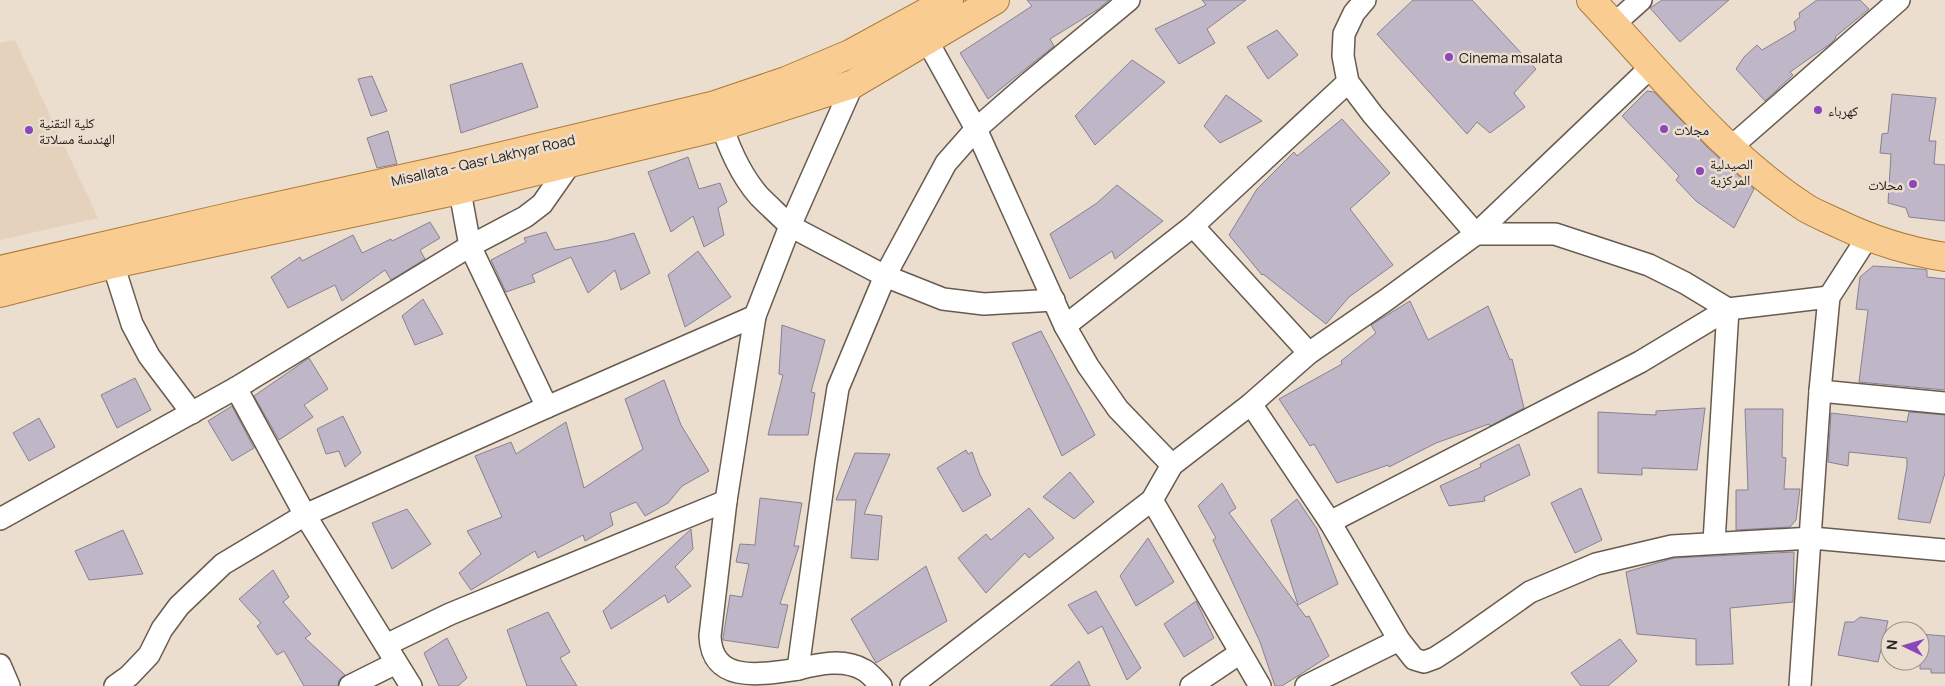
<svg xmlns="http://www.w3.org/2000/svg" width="1945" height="686" viewBox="0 0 1945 686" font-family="Manrope,'Noto Naskh Arabic',sans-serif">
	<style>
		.built { fill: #e5d2bd }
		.building { fill: #bfb7c8; stroke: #898191 }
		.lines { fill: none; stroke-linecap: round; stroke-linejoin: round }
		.minor-casing { stroke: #675b4e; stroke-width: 24 }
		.major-casing { stroke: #ad7a39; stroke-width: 30 }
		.minor { stroke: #fff; stroke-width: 21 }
		.major { stroke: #f9cc91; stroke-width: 28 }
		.poi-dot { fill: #8a46bb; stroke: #ecdecf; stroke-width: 2 }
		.labels { text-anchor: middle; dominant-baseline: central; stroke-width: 5; stroke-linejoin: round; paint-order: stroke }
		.poi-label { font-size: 14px; fill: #27211c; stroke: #ecdecf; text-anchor: start }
		.street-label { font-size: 14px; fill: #27211c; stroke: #ecdecf }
	</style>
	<rect width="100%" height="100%" fill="#ecdecf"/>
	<path class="built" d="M15,40L98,218L0,240V43Z"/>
	<g class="building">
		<path d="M1027,0H1109L1097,10L1050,39L1054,46L988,99L960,53L1032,6Z"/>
		<path d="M1202,0H1246L1207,29L1215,43L1179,64L1155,29L1206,5Z"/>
		<path d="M1413,0H1472L1536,69L1514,93L1525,107L1490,133L1477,122L1467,134L1377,34Z"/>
		<path d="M1662,0H1729L1680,42L1650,8Z"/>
		<path d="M1817,0H1860L1869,9L1835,37L1836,38L1830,44L1790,72L1793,75L1765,101L1736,69L1744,57L1757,45L1762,50L1796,30L1794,22L1800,17L1799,13Z"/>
		<path d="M1277,30L1298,55L1268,79L1247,47Z"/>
		<path d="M1132,60L1165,82L1095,145L1075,116Z"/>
		<path d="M522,63L538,107L461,133L450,85Z"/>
		<path d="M372,76L387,111L371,116L358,79Z"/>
		<path d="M1647,91L1654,92L1708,148L1754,189L1734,228L1696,201L1676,180L1679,176L1622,116Z"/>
		<path d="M1892,94L1936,98L1929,141H1936L1934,164L1945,165V221L1909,217L1906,208L1888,203L1891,154L1880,153L1882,134L1888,133Z"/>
		<path d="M1226,95L1262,121L1220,143L1204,126Z"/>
		<path d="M1342,119L1390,173L1350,209L1393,265L1349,297L1326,324L1263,274L1262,275L1229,235L1257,189L1294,152L1297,156Z"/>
		<path d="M388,131L397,164L377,168L367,138Z"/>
		<path d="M688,157L699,189L720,183L727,202L718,208L724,235L704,247L693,216L671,232L648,172Z"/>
		<path d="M1117,185L1163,221L1115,259L1112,251L1070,279L1050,234L1097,203Z"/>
		<path d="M430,222L440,238L420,250L425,259L391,280L385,270L342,301L335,285L288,308L271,277L300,257L302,261L353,235L362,253L391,239L392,241Z"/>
		<path d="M546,232L555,250L605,241L634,233L650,273L621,290L615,270L588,293L571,257L532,275L535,282L506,292L491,260L526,242L524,238Z"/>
		<path d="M698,251L731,297L685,327L668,275Z"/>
		<path d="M1873,266L1921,269L1927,270V277L1945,279V390L1859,382L1868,310L1856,309L1860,277Z"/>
		<path d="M423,299L443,334L415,345L402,316Z"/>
		<path d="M1410,301L1428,340L1488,306L1510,360L1512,359L1524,408L1490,426L1489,424L1436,443L1389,467L1388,465L1337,483L1314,444L1310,446L1279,399L1342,364L1341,361L1376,333L1371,325Z"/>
		<path d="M782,325L825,340L811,392L815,393L808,435H768L783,375L779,374Z"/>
		<path d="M1041,331L1095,435L1062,456L1012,343Z"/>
		<path d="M309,358L328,389L304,405L313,417L279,440L254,396Z"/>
		<path d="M135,378L151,410L117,428L101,395Z"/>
		<path d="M664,380L681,425L709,471L682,486L668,503L645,516L636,502L610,513L613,525L585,541L583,535L538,558L535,551L471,590L459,573L481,554L467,531L502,517L475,456L511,442L516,454L566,422L584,488L643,449L625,399Z"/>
		<path d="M232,406L254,448L232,461L208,421Z"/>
		<path d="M1705,408L1697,470L1642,468V475L1598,473V412L1656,415V411Z"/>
		<path d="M1745,409H1783L1782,457L1786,458L1784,489H1800L1796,520L1790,527L1736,530V490H1748Z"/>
		<path d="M1909,412L1945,415V473L1930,523L1898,519L1907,466V458L1849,452L1848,466L1828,462L1831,413L1907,422Z"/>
		<path d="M343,416L361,453L345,467L339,451L326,454L317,429Z"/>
		<path d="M39,418L55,447L29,461L13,433Z"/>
		<path d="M1519,444L1530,475L1484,497L1485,501L1449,506L1440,486L1481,467L1480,464Z"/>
		<path d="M966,450L968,454L972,452L980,475L991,495L963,512L937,468Z"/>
		<path d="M855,453L890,454L864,514L882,516L878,560L851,558L856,500H836Z"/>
		<path d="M1070,472L1094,502L1074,519L1043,497Z"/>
		<path d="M1222,483L1236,508L1229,513L1306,617L1309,616L1329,656L1282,686H1275L1260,642L1213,540L1216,538L1198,506Z"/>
		<path d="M1581,488L1602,540L1575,553L1551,503Z"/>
		<path d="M760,498L802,503L794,546H799L780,604L788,605L778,648L723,640V638L730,595L742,597L749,564L736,562L740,544L755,545Z"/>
		<path d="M1297,499L1317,529L1338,584L1298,605L1271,520Z"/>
		<path d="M1029,508L1054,538L1029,558L1025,553L986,593L958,558L986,534L991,540Z"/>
		<path d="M407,509L431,544L392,569L372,523Z"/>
		<path d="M691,529L693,549L675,567L691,586L668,603L665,595L611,629L603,611Z"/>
		<path d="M123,530L143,574L89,580L75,551Z"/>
		<path d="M1148,538L1174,582L1136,606L1120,576Z"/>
		<path d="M1794,552L1793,602L1730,608L1733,664L1696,665V639L1637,634L1626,572L1674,558Z"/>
		<path d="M926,566L947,621L876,663L851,619Z"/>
		<path d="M273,570L289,597L283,602L311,634L305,638L345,675L339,680L338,686H304L284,651L277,655L257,626L261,623L239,599Z"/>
		<path d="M1096,591L1141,668L1127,680L1102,626L1088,634L1068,605Z"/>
		<path d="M1196,601L1214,638L1184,657L1164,624Z"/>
		<path d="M548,612L570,652L560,658L577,686H527L507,630Z"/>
		<path d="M1860,617L1888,621L1878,662L1838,655L1845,622H1854Z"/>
		<path d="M1920,634L1945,636V673H1931V669H1920Z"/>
		<path d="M447,638L467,678L458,686H439L424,653Z"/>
		<path d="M1620,639L1637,661L1608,686H1581L1571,673Z"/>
		<path d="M1079,661L1090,686H1050Z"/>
	</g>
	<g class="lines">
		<defs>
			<g id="minor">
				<path d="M1365,0L1354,13L1344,34L1343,56L1348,82L1373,115L1476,234H1555L1649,265L1685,283L1728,309L1829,297"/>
				<path d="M1614,24L1641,0"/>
				<path d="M919,26L976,129L1065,326L1088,366L1118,409L1172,465"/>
				<path d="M718,113C726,141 739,173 759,196C769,206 780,216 790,226L853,84"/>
				<path d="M1730,148L1899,0"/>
				<path d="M457,175L470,246L547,407L755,316"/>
				<path d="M1193,226L1309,353"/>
				<path d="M113,264L132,324L149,356L192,413"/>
				<path d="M1054,300L984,304L943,299L885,276L790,226L755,316L726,501L710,636C712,685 763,674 798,669L826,463L838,388L885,276L946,163L976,129L1030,82L1129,0"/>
				<path d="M1065,326L1193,226L1348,82"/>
				<path d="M236,388L305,515L411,686"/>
				<path d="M1820,391L1945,403"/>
				<path d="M1251,404L1330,522L1399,640L1414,659L1424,662L1435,658L1455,645L1530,592L1596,564L1672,546L1812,538L1945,550"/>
				<path d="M1152,500L1260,686"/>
				<path d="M0,519L236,388L470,246L525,217L542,204L570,164"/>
				<path d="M1330,522L1640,362L1728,309"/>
				<path d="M1714,542L1728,309"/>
				<path d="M386,645L450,614L726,501"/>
				<path d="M0,665L9,686"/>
				<path d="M798,669C818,664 844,658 864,670C870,673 876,681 881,686"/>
				<path d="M115,686L129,676L149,655L162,629L179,606L223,564L305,515L547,407"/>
				<path d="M350,686L396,663"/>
				<path d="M911,686L1152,500L1172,465L1251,404L1309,353L1386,300L1476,234L1652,66"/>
				<path d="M1191,686L1240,653"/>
				<path d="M1306,686L1399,640"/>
				<path d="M1800,686L1820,391L1829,297L1867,238"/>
			</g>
			<g id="major">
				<path d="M1591,0C1659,72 1722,153 1806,208C1816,214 1827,218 1837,223C1872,240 1906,251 1945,257"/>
				<path d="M0,270L242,214L456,167L715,105L786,81L850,54L949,0"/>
				<path d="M0,293L113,264L459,190L722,126L853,84L995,0"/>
			</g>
		</defs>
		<use href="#minor" class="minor-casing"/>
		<use href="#major" class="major-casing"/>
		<use href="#minor" class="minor"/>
		<use href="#major" class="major"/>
	</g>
	<g class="poi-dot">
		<circle cx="1449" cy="57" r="5"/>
		<circle cx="1818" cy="110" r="5"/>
		<circle cx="1664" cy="129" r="5"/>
		<circle cx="29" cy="130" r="5"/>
		<circle cx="1700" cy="171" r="5"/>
		<circle cx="1913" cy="184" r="5"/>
	</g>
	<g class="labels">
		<g class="poi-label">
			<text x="1459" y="57">Cinema msalata</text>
			<text x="1828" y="110">كهرباء</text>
			<text x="39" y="122">كلية التقنية<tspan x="39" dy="16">الهندسة مسلاتة</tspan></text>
			<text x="1674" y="129">مجلات</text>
			<text x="1710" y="163">الصيدلية<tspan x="1710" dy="16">المركزية</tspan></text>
			<text x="1903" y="184" text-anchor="end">محلات</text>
		</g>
		<g class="street-label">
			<text transform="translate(483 160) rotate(-13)">Misallata - Qasr Lakhyar Road</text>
		</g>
	</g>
	<g transform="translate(1905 646) rotate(275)"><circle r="24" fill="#ecdecf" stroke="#9d9287"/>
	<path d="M0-4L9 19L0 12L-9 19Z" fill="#8a46bb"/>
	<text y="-8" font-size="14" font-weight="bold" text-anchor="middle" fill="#27211c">N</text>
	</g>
</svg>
